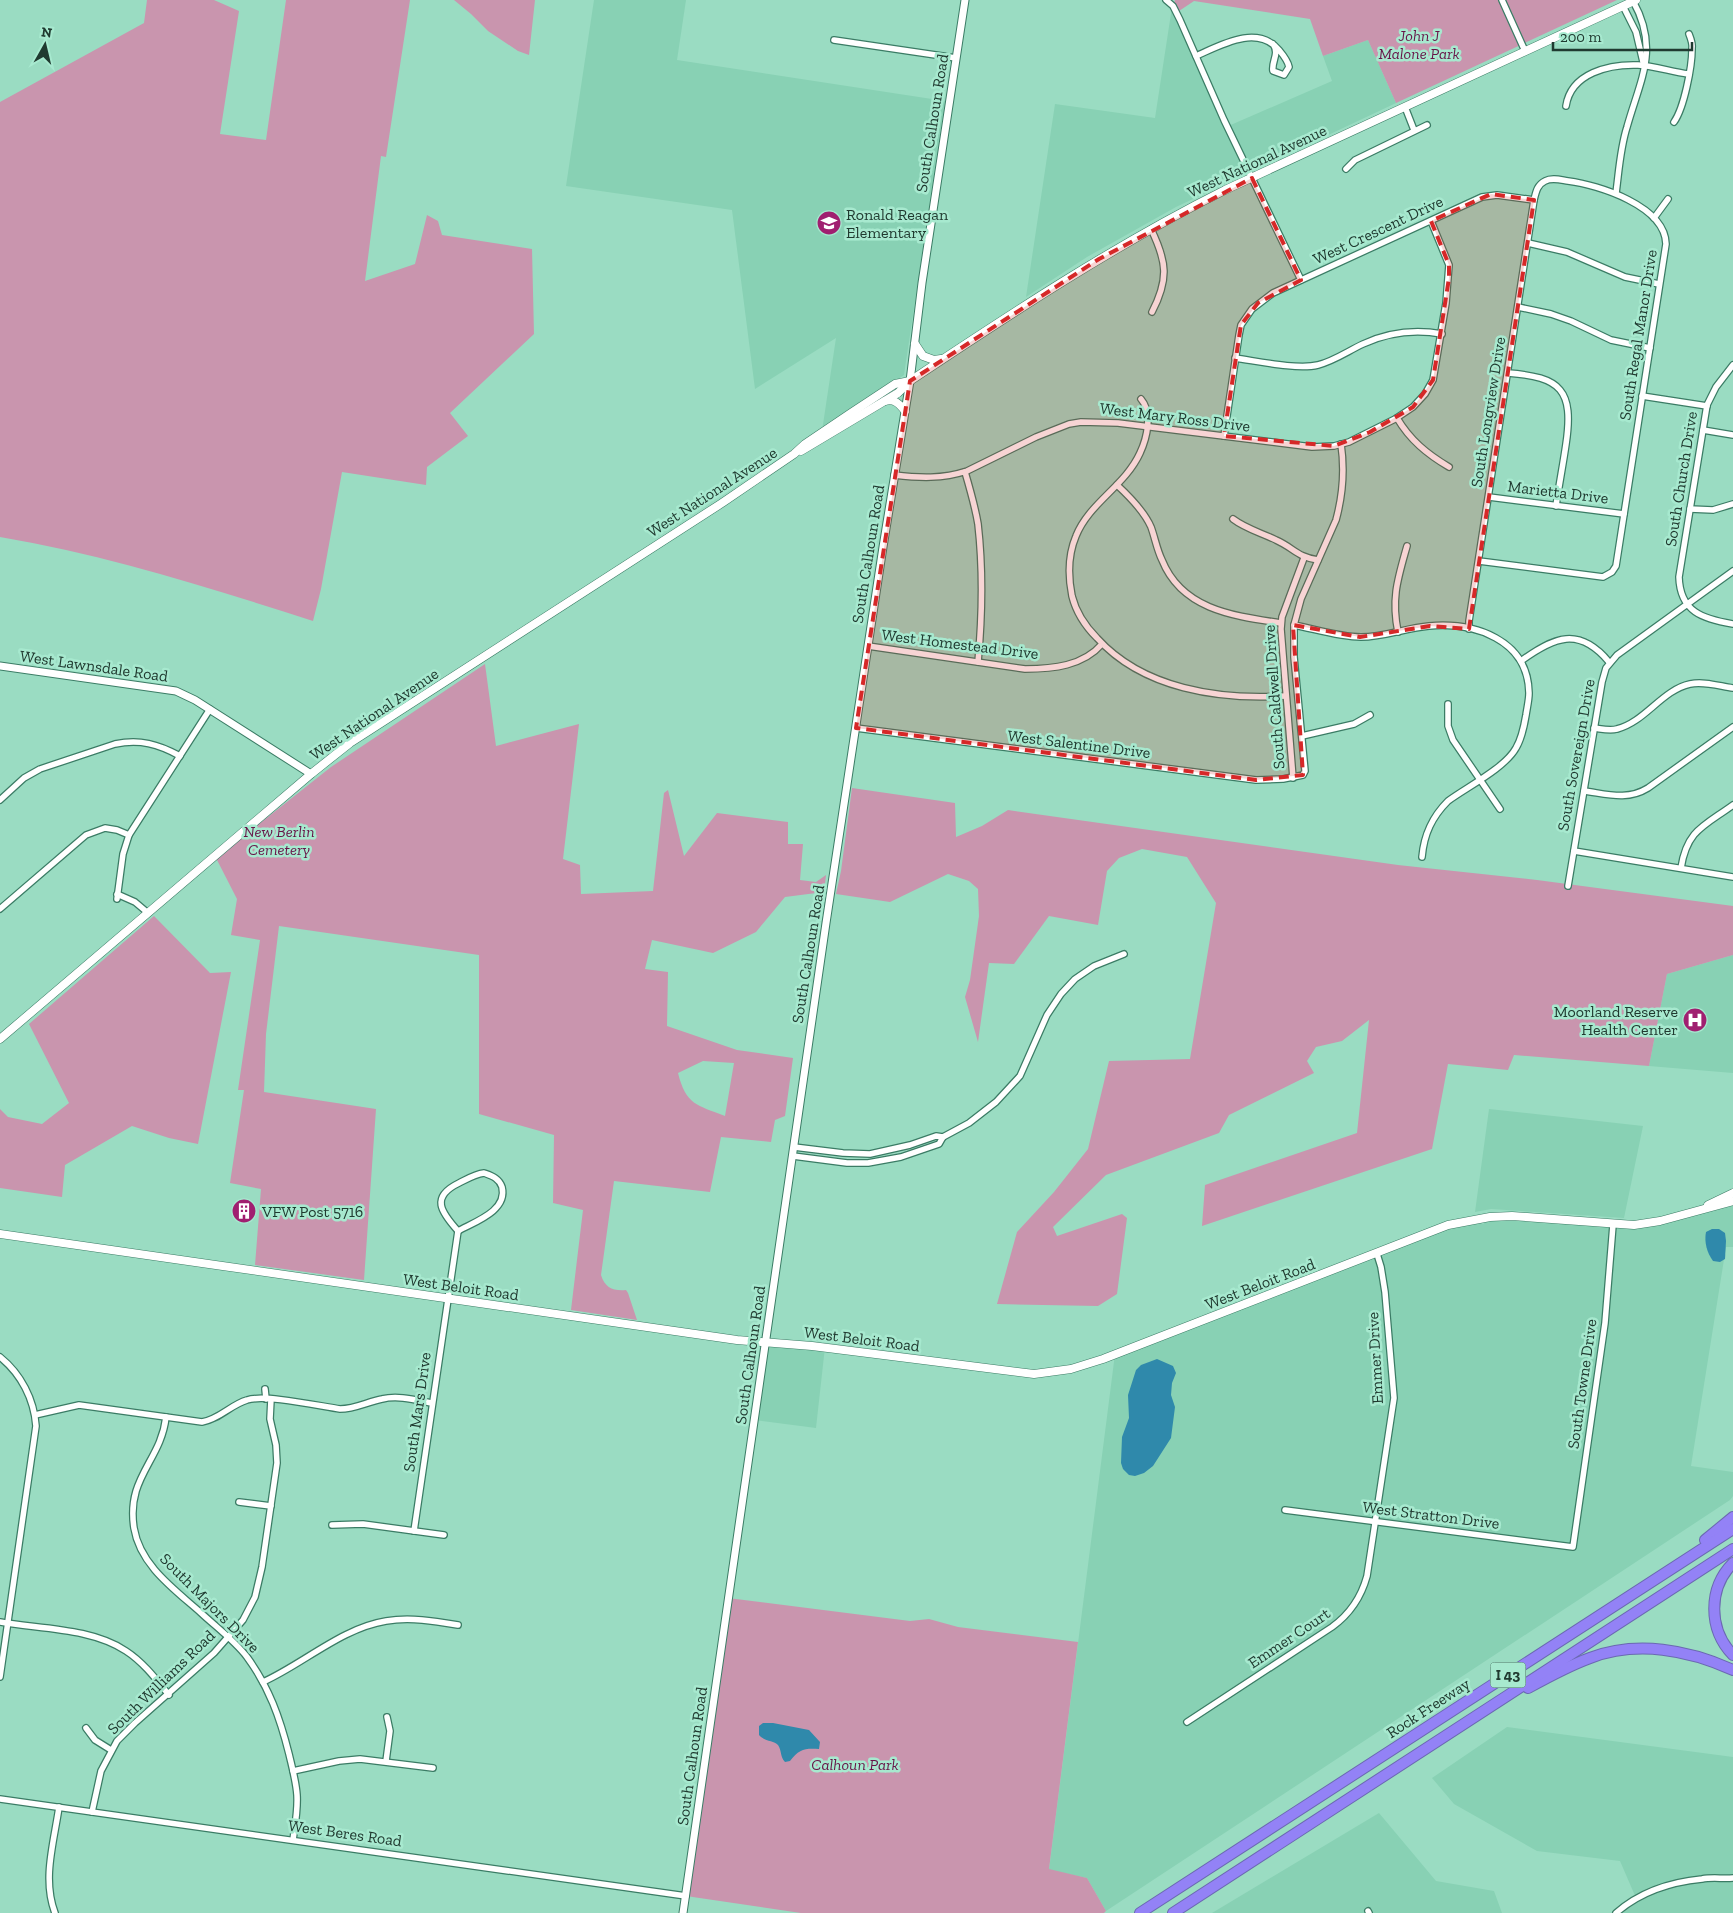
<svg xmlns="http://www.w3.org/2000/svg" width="1733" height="1913" viewBox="0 0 1733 1913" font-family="'Zilla Slab',serif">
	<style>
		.built { fill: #88d1b4 }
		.green { fill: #c995ae; fill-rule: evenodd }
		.water { fill: #2f89ab }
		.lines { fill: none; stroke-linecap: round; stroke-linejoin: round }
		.minor-casing { stroke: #3b7c65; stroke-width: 8 }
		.tertiary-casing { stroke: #3b7c65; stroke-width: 9 }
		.secondary-casing { stroke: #3b7c65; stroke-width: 9 }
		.motorway-casing { stroke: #6b69b1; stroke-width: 12 }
		.minor { stroke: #fff; stroke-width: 5.5 }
		.tertiary { stroke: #fff; stroke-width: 7 }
		.secondary { stroke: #fff; stroke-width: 8 }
		.motorway { stroke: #9382f6; stroke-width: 10 }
		.marked { fill: #d62828; fill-opacity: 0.2; stroke: #d62828; stroke-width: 4; stroke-dasharray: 10 6; stroke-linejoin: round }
		.labels { text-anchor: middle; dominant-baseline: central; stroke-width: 5; stroke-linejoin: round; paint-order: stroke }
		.shield { fill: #a7e9cf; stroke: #486e60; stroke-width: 1 }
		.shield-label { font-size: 15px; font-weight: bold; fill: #203a30 }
		.park-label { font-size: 16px; font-style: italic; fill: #681448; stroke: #a7e9cf }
		.street-label { font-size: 16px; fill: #203a30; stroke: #a7e9cf }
		.poi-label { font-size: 16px; fill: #203a30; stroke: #a7e9cf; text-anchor: start }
	</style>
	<rect width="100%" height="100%" fill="#9adcc2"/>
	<g class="built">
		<path d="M594,0H686L677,60L945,101L904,375L822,431L836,338L755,389L732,210L566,186Z"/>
		<path d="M1172,7L1226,127L1332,81L1323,56L1368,40L1396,103L1176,207L1087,257L1026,297L1055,104L1155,118Z"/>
		<path d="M1733,955V1073L1649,1066L1667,974Z"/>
		<path d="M1489,1109L1643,1126L1624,1218L1491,1209L1475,1212Z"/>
		<path d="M1733,1197V1247H1726L1691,1466L1733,1472V1496L1730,1500L1106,1911L1087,1878L1049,1870L1115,1354L1469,1220L1483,1224L1490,1217L1634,1225Z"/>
		<path d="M766,1342L825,1347L816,1428L755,1420Z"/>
		<path d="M1507,1727L1733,1757V1913H1616L1636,1898L1620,1861L1537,1851L1454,1804L1432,1778Z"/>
		<path d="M1379,1813L1436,1881L1494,1891L1502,1913H1212Z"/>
	</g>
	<g class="green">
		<path d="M147,0H214L239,11L220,134L266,140L286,0H410L386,157L381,156L365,281L415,264L427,215L438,221L442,235L532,249L534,334L450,413L468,436L427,467L426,485L342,472L321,589L313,621C210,588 107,555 0,537V102L144,23Z"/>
		<path d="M454,0H535L529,55L518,51L488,31L471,14Z"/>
		<path d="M1175,0H1617L1396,103L1368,40L1323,56L1310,19L1194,1L1179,11L1174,3Z"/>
		<path d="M485,664L496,746L579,724L563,859L580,865L581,894L653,891L664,793L668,790L684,856L717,813L788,822V844H803L800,880L816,882L826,875L824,892L785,897L756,932L713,953L652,940L645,969L668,972L667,1026L737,1050L793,1058L785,1116L775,1120L771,1142L721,1137L710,1192L614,1181L601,1275C605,1288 613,1291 626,1290L628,1293L637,1320L571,1310L583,1210L553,1203L554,1135L479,1114V955L279,926L266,1034L264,1092L376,1109L364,1280L255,1265L261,1189L230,1183L244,1090H238L260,940L231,935L237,899L216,858L331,767ZM703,1061L734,1063L725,1116C697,1105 686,1105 678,1073Z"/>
		<path d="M852,788L955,803L956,837L982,826L1008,810L1398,865L1537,880L1733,906V955L1667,974L1649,1066L1514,1055L1508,1070L1448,1064L1432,1149L1202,1226L1205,1185L1357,1133L1369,1020L1342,1041L1316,1047L1307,1061L1314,1073L1229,1115L1219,1133L1106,1175L1053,1227L1057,1236L1122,1214L1127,1218L1117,1294L1098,1306L997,1304L1017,1232L1054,1192L1088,1149L1109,1061L1190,1059L1216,903L1187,857L1142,849L1119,858L1107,871L1098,925L1049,916L1014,964L989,963L978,1042L965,997L970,980L979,916L978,889L969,881L948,874L890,902L836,894L841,871Z"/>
		<path d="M154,916L210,973L231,972L198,1144L169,1138L132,1126L65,1165L62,1197L0,1188V1109L8,1117L42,1124L69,1103L29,1024Z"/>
		<path d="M728,1598L910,1621L929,1619L958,1627L1078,1642L1049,1869L1087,1878L1106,1911L1104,1913H801L686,1896Z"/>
	</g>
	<g class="water">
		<path d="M1712,1229H1719L1725,1233L1726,1241L1725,1259L1720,1262L1713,1261C1707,1253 1704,1242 1706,1232Z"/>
		<path d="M1157,1359L1173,1366L1176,1373L1172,1383L1171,1395L1175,1407L1171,1438L1153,1466L1144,1473L1135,1476L1129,1475L1123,1469L1121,1463L1122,1437L1129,1418L1128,1395L1136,1370L1141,1365Z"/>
		<path d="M763,1723H773L809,1730L820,1742L819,1749C805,1748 799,1749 790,1761L785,1762C780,1757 782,1751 778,1745C774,1740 765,1742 759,1735V1726Z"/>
	</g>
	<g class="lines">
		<defs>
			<g id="minor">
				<path d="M1166,0L1173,6L1180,20L1224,120L1301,280"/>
				<path d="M1502,0L1525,51"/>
				<path d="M1623,6L1636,32L1644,66"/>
				<path d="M834,40L956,58"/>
				<path d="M1196,56C1221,45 1257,24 1279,50C1284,56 1288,61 1289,67L1284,75L1273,71C1271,62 1280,54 1273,44"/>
				<path d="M1566,106C1571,73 1609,64 1638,65C1655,66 1672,72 1688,74"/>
				<path d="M1405,107L1414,130"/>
				<path d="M1674,122C1684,108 1692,67 1692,49C1693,44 1691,39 1689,34"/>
				<path d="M1346,169L1355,160L1427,125"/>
				<path d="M1616,193C1619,171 1620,149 1627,127C1640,80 1660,49 1633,1"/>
				<path d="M1654,218L1668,199"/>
				<path d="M1151,229C1167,262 1169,279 1152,312"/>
				<path d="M1528,243L1567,252L1625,277L1659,284"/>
				<path d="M1518,307L1551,314L1571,321L1611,340L1650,348"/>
				<path d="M1235,358C1257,361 1297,370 1318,365C1334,361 1348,351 1363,344C1389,332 1414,329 1442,334"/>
				<path d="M1733,365L1716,387L1707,405L1679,577C1680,612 1703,619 1733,624"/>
				<path d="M1508,373C1561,377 1574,390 1566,444C1563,465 1559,485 1556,506"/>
				<path d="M1642,396L1707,406"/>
				<path d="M1141,399C1153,413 1147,438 1140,453C1125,486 1089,503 1076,536C1068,555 1068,576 1072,596C1076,612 1085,626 1097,638C1143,689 1219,700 1285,696"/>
				<path d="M1397,418C1410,440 1427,454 1449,467"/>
				<path d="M1703,430L1733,435"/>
				<path d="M1224,436L1239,335L1241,325L1252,309L1273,293L1482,197L1497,195L1534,200"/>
				<path d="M965,472C970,489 975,506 978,524C983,568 982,619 978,662"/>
				<path d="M894,475C920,478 942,479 967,471L1036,437L1069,424L1081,422L1118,423L1312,447L1334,446L1349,442L1395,419L1413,407L1425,394L1433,380L1446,303L1449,265L1431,221"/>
				<path d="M1117,485C1130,497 1144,511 1151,527C1155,538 1157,550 1162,560C1182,610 1234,616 1281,623"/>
				<path d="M1489,497L1624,514"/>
				<path d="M1690,509L1713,510L1733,504"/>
				<path d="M1233,519C1246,529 1262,533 1276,540C1294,548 1297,557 1318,560"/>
				<path d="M1294,625C1315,629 1339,637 1361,637C1384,637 1406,628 1429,626C1474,622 1528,639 1529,693C1529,700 1527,708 1526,715C1524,727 1522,738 1516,748C1505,768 1467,787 1448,801C1432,817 1424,834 1422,857"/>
				<path d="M1469,629V621L1534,200C1536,192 1537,185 1545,181C1552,177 1561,180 1568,181C1599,185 1665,206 1666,244L1616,566L1612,572L1603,577L1479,561"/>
				<path d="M1398,632C1391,598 1398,578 1407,546"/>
				<path d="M868,646L1025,669C1053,669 1083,666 1102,644"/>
				<path d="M1521,661C1554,637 1579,626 1609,662"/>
				<path d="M1448,704V726L1453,740L1500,809"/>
				<path d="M856,728L1256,780L1283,779L1303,775L1305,771L1294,657V625L1301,599L1336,520C1343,494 1345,471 1341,444"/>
				<path d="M1594,728C1602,729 1610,731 1617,729C1645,722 1662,690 1690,684C1704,681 1719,686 1733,688"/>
				<path d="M1302,736L1354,724L1370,715"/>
				<path d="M1293,778L1281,629L1282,617L1304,558"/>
				<path d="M1584,791C1607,794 1627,801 1648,788L1733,727"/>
				<path d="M0,800L24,778L40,769L115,744C140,739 158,744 180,756"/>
				<path d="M1574,851L1733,877"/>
				<path d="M1681,868C1687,830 1704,826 1733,805"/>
				<path d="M1568,886L1602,682L1606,668L1617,655L1733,571"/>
				<path d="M117,894L135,902L148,913"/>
				<path d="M117,899L123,854L129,835L210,709"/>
				<path d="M0,909L86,835L105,828L117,830L129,835"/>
				<path d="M794,1147L843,1153L870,1154L910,1145L936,1136L943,1137"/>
				<path d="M793,1156L847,1163H868L901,1157L939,1144L943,1137L969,1123L996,1102L1020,1076L1047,1015L1061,994L1075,979L1094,966L1124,954"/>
				<path d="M484,1173C492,1176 499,1178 502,1187C508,1211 474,1222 458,1231C441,1212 430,1197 459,1183C467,1179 475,1174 484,1173Z"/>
				<path d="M0,1357C21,1374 34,1399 36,1426L0,1677"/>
				<path d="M265,1389L266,1399"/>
				<path d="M35,1415L79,1405L202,1422C220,1419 230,1405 247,1400C265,1394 319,1406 340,1409C355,1409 367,1402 382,1399C398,1395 416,1400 432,1403"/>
				<path d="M166,1417C161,1461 126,1477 134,1528C140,1565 174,1589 200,1612C216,1627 234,1640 247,1657C269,1687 280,1718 289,1754C292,1767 296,1781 297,1795C298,1810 295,1825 293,1840"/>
				<path d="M239,1502L271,1506"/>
				<path d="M1285,1510L1573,1547L1605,1323L1613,1225"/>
				<path d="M332,1525L363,1524L444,1535"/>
				<path d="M414,1531L458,1231"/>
				<path d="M0,1622C40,1629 92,1628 126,1651C143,1662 156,1679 169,1695"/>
				<path d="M263,1682C303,1664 342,1628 386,1621C410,1617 434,1621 458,1625"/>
				<path d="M1187,1722L1332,1627C1350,1614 1361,1598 1367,1576L1394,1398L1385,1292L1381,1267L1377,1254"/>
				<path d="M86,1728L95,1740L111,1750"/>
				<path d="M386,1761L390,1731L387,1717"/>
				<path d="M293,1771L339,1761L360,1759L433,1768"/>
				<path d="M0,1799L686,1896"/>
				<path d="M92,1812L101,1771L117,1741L135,1723L214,1653L243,1620L255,1597L262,1567L277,1463L276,1445L270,1419L271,1399"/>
				<path d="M1368,1911L1369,1913"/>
				<path d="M55,1913C42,1879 54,1842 59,1807"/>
				<path d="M1616,1913C1640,1892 1671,1882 1702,1879C1712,1877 1723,1879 1733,1878"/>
			</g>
			<g id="tertiary">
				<path d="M0,666L176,691L195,700L311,774"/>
				<path d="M683,1913L826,923L883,547L910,381L922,283L965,0"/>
			</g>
			<g id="secondary">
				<path d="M915,344L923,356L934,360L941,359"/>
				<path d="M885,401C894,398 900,404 905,411"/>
				<path d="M801,451L898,393L910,381C1012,313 1115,245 1225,190L1636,0"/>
				<path d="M0,1039L311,774L350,743L722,503L794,454L805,444L851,413L895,384L910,381"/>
				<path d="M1708,1205L1733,1193"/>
				<path d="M0,1234L737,1340L812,1346L1034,1374L1071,1369L1103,1359L1448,1225L1490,1217L1512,1216L1634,1225L1660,1221L1733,1201"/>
			</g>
			<g id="motorway">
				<path d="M1705,1540L1733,1517"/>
				<path d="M1733,1563C1708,1588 1708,1629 1733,1655"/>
				<path d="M1528,1688C1548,1677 1568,1666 1590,1658C1637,1640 1689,1650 1733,1670"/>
				<path d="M1140,1913L1733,1529"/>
				<path d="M1173,1913C1359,1792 1545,1670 1733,1549"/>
			</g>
		</defs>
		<use href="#minor" class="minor-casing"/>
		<use href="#tertiary" class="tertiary-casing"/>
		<use href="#secondary" class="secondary-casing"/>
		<use href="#motorway" class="motorway-casing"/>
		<use href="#minor" class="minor"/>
		<use href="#tertiary" class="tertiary"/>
		<use href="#secondary" class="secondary"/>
		<use href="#motorway" class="motorway"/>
	</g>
	<path class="marked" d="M1252,178L1301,280L1258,303L1241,325L1224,436L1334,446L1370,432L1413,407L1433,380L1449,278V265L1431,221L1491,194L1534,200L1469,629L1430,626L1360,637L1293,625L1303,775L1256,780L856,728L910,381L1099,259Z"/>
	<defs>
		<symbol id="school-disc" viewBox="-11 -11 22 22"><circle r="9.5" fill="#a01f70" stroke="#a7e9cf"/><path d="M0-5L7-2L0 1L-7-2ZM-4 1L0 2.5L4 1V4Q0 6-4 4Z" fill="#fff"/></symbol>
		<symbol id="hospital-disc" viewBox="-11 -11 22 22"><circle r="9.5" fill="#a01f70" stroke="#a7e9cf"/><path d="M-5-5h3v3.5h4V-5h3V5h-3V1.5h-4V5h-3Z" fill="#fff"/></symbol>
		<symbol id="building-disc" viewBox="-11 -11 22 22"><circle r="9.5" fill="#a01f70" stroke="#a7e9cf"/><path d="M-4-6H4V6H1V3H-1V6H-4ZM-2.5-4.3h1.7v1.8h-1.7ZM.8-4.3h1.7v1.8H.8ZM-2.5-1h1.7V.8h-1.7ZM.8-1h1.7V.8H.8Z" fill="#fff"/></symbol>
	</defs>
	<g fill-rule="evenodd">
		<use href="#school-disc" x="815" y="209" width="28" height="28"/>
		<use href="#hospital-disc" x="1681" y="1006" width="28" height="28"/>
		<use href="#building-disc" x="230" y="1197" width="28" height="28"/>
	</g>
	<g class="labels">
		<rect class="shield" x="1490.5" y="1662.5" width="35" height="25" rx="4"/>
		<g class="shield-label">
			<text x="1508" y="1675">I 43</text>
		</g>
		<g class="park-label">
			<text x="1419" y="35">John J<tspan x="1419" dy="18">Malone Park</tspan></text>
			<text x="279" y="831">New Berlin<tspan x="279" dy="18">Cemetery</tspan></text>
			<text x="855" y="1764">Calhoun Park</text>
		</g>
		<g class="street-label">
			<text transform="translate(932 123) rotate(-81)">South Calhoun Road</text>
			<text transform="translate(1257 161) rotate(-25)">West National Avenue</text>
			<text transform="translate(1378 230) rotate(-25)">West Crescent Drive</text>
			<text transform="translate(1638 335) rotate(-81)">South Regal Manor Drive</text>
			<text transform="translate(1488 412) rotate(-81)">South Longview Drive</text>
			<text transform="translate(1175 417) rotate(7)">West Mary Ross Drive</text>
			<text transform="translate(1681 479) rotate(-81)">South Church Drive</text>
			<text transform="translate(712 492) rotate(-33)">West National Avenue</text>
			<text transform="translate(1558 492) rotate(7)">Marietta Drive</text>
			<text transform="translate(868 554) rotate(-81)">South Calhoun Road</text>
			<text transform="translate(960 644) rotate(7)">West Homestead Drive</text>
			<text transform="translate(94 666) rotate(8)">West Lawnsdale Road</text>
			<text transform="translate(1274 697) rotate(-94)">South Caldwell Drive</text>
			<text transform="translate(374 714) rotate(-34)">West National Avenue</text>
			<text transform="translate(1079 744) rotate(7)">West Salentine Drive</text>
			<text transform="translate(1576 755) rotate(-80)">South Sovereign Drive</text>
			<text transform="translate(808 954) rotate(-81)">South Calhoun Road</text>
			<text transform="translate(1260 1284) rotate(-21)">West Beloit Road</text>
			<text transform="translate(461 1287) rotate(8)">West Beloit Road</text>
			<text transform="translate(862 1339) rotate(7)">West Beloit Road</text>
			<text transform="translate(750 1355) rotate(-82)">South Calhoun Road</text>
			<text transform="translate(1375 1358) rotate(-93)">Emmer Drive</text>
			<text transform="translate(1582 1384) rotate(-82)">South Towne Drive</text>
			<text transform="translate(417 1412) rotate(-82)">South Mars Drive</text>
			<text transform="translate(1431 1515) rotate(7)">West Stratton Drive</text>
			<text transform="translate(210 1603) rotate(45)">South Majors Drive</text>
			<text transform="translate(1289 1638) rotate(-34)">Emmer Court</text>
			<text transform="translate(161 1682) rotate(-44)">South Williams Road</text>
			<text transform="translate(1428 1708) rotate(-33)">Rock Freeway</text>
			<text transform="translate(692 1756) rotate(-82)">South Calhoun Road</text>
			<text transform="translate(345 1833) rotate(8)">West Beres Road</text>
		</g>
		<g class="poi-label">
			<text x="846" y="214">Ronald Reagan<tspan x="846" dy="18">Elementary</tspan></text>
			<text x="1678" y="1011" text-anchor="end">Moorland Reserve<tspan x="1678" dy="18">Health Center</tspan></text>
			<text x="262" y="1211">VFW Post 5716</text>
		</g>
	</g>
	<g transform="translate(45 45) rotate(8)" stroke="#a7e9cf" stroke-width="4" paint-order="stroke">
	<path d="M0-4L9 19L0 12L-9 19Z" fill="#203a30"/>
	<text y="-8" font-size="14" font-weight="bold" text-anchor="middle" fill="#203a30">N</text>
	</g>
	<path d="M1553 42v8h139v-8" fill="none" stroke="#203a30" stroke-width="2.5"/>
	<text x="1560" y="42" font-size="15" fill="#203a30" stroke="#a7e9cf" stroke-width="4" paint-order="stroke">200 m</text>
</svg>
